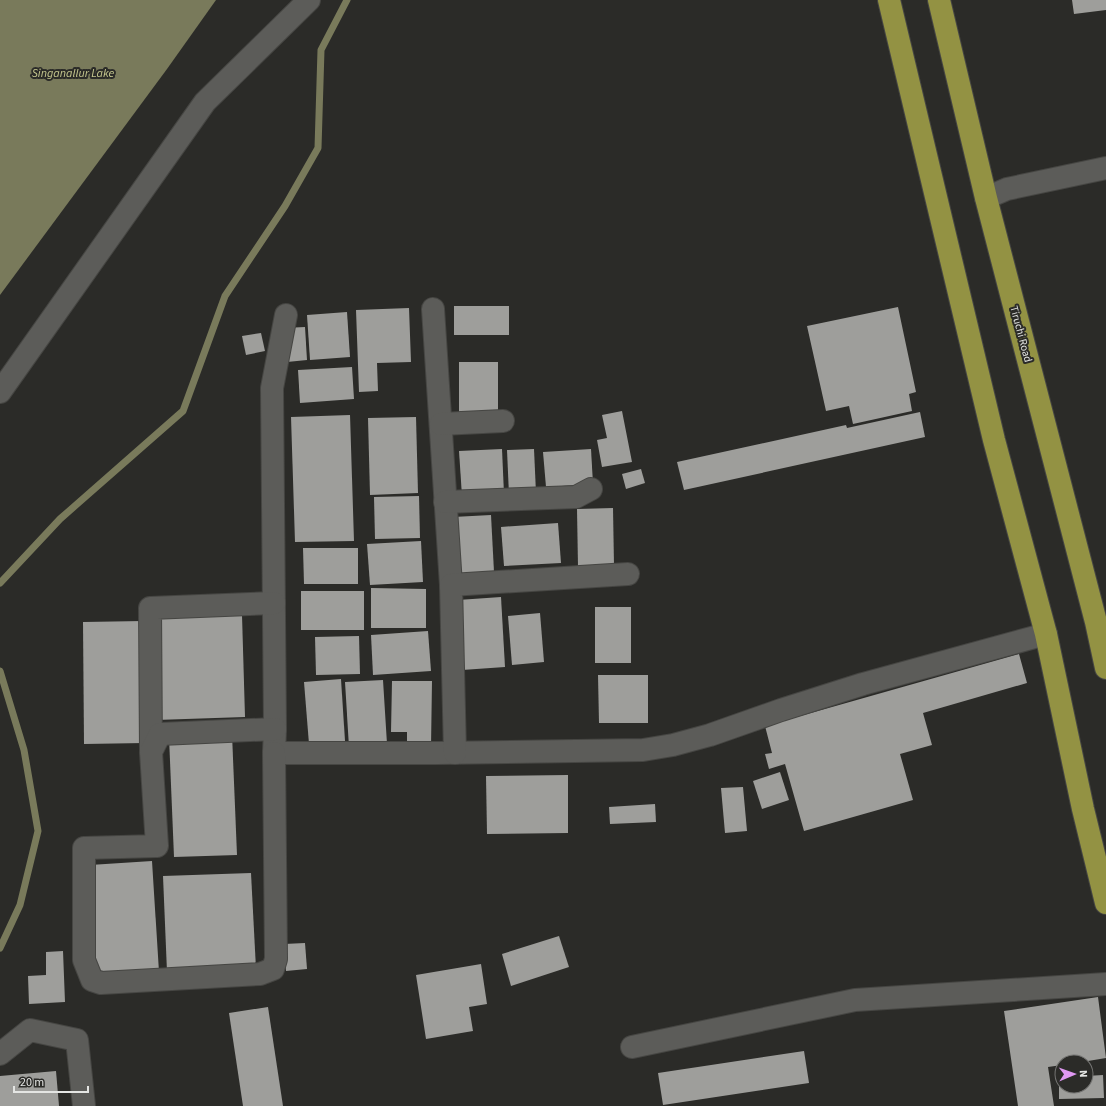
<svg xmlns="http://www.w3.org/2000/svg" width="1106" height="1106" viewBox="0 0 1106 1106" font-family="'Source Sans 3',sans-serif">
	<style>
		.water { fill: #797a5b }
		.lines { fill: none; stroke-linecap: round; stroke-linejoin: round }
		.stream { stroke: #797a5b; stroke-width: 7 }
		.building { fill: #9e9e9b }
		.minor-casing { stroke: #464643; stroke-width: 24 }
		.highway-casing { stroke: #464643; stroke-width: 24 }
		.minor { stroke: #5c5c59; stroke-width: 22 }
		.highway { stroke: #939243; stroke-width: 22 }
		.labels { text-anchor: middle; dominant-baseline: central; stroke-width: 4; stroke-linejoin: round; paint-order: stroke }
		.street-label { font-size: 11px; fill: #e4e5e3; stroke: #2b2b28 }
		.water-label { font-size: 12px; font-style: italic; fill: #c5c78e; stroke: #2b2b28 }
	</style>
	<rect width="100%" height="100%" fill="#2b2b28"/>
	<path class="water" d="M0,0H216L167,69L0,295Z"/>
	<g class="lines">
		<g class="stream">
			<path d="M0,583L60,519L183,411L225,296L285,206L318,148L321,50L347,0"/>
			<path d="M0,671L24,750L38,831L20,905L0,948"/>
		</g>
	</g>
	<g class="building">
		<path d="M1072,0H1106V10L1074,14Z"/>
		<rect x="454" y="306" width="55" height="29"/>
		<path d="M898,307L916,392L909,394L912,411L853,424L849,406L826,411L807,326Z"/>
		<path d="M409,308L411,362L377,363L378,391L359,392L356,310Z"/>
		<path d="M347,312L350,357L310,360L307,315Z"/>
		<path d="M305,327L307,360L287,362L284,328Z"/>
		<path d="M261,333L265,351L246,355L242,336Z"/>
		<path d="M459,362H498V418L459,419Z"/>
		<path d="M352,367L354,399L300,403L298,370Z"/>
		<path d="M622,411L632,462L602,467L597,440L607,438L602,415Z"/>
		<path d="M920,412L925,437L684,490L677,462L846,425L847,428Z"/>
		<path d="M350,415L354,541L295,542L291,417Z"/>
		<path d="M416,417L418,493L370,495L368,418Z"/>
		<path d="M502,449L504,494L462,496L459,451Z"/>
		<path d="M534,449L536,493L509,495L507,450Z"/>
		<path d="M591,449L593,484L546,487L543,452Z"/>
		<path d="M641,469L645,483L626,489L622,474Z"/>
		<path d="M419,496L420,538L375,539L374,497Z"/>
		<path d="M613,508L614,566L578,567L577,509Z"/>
		<path d="M491,515L494,572L457,574L453,517Z"/>
		<path d="M558,523L561,563L504,566L501,527Z"/>
		<path d="M421,541L423,582L370,585L367,544Z"/>
		<path d="M303,548H358V584H304Z"/>
		<path d="M371,588L426,589V628H371Z"/>
		<rect x="301" y="591" width="63" height="39"/>
		<path d="M501,597L505,667L462,670L458,600Z"/>
		<rect x="595" y="607" width="36" height="56"/>
		<path d="M540,613L544,662L512,665L508,616Z"/>
		<path d="M242,615L245,717L156,720L152,619Z"/>
		<path d="M143,621L145,743L84,744L83,622Z"/>
		<path d="M428,631L431,671L373,675L371,635Z"/>
		<path d="M359,636L360,674L316,675L315,637Z"/>
		<path d="M1019,654L1027,683L923,713L932,745L900,754L913,800L804,831L785,764L769,769L765,754L772,753L765,726Z"/>
		<path d="M598,675H648V723H599Z"/>
		<path d="M341,679L345,741L309,744L304,682Z"/>
		<path d="M383,680L387,744L349,747L345,682Z"/>
		<path d="M392,681H432L431,747L407,746V732H391Z"/>
		<path d="M232,734L237,855L174,857L169,737Z"/>
		<path d="M780,772L789,800L762,809L753,781Z"/>
		<path d="M568,775V833L487,834L486,776Z"/>
		<path d="M743,787L747,831L725,833L721,788Z"/>
		<path d="M655,804L656,822L610,824L609,807Z"/>
		<path d="M152,861L159,972L97,976L90,865Z"/>
		<path d="M251,873L256,969L167,972L163,876Z"/>
		<path d="M559,936L569,967L511,986L502,954Z"/>
		<path d="M305,943L307,969L286,971L284,944Z"/>
		<path d="M63,951L65,1002L29,1004L28,976L46,975V952Z"/>
		<path d="M481,964L487,1004L469,1007L473,1031L426,1039L416,975Z"/>
		<path d="M1098,997L1106,1058L1082,1062H1062V1065L1048,1067L1054,1106H1018L1004,1011Z"/>
		<path d="M268,1007L283,1106H243L229,1013Z"/>
		<path d="M804,1051L809,1083L663,1105L658,1073Z"/>
		<path d="M56,1071L59,1106H0V1076Z"/>
		<path d="M1103,1075L1104,1098L1059,1099V1076H1062V1086H1086V1076Z"/>
	</g>
	<g class="lines">
		<defs>
			<g id="minor">
				<path d="M986,198L1007,189L1106,168"/>
				<path d="M433,309L451,585"/>
				<path d="M286,315L272,388L275,729L274,753H436L643,750L673,745L710,735L781,710L863,684L1046,634"/>
				<path d="M0,392L205,102L309,0"/>
				<path d="M441,424L503,421"/>
				<path d="M445,502L576,497L591,489"/>
				<path d="M151,751L150,608L274,603"/>
				<path d="M274,753L276,959L273,969L260,974L101,983L92,980L84,960V848L157,846L151,752L160,734L275,729"/>
				<path d="M455,753L451,585L628,574"/>
				<path d="M632,1047L855,1000L1106,984"/>
				<path d="M0,1054L30,1030L77,1040L84,1106"/>
			</g>
			<g id="highway">
				<path d="M889,0L994,440L1046,634L1083,809L1106,903"/>
				<path d="M939,0L986,198L1096,622L1106,668"/>
			</g>
		</defs>
		<use href="#minor" class="minor-casing"/>
		<use href="#highway" class="highway-casing"/>
		<use href="#minor" class="minor"/>
		<use href="#highway" class="highway"/>
	</g>
	<g class="labels">
		<g class="street-label">
			<text transform="translate(1021 334) rotate(75)">Tiruchi Road</text>
		</g>
		<g class="water-label">
			<text x="73" y="73">Singanallur Lake</text>
		</g>
	</g>
	<g transform="translate(1074 1074) rotate(88)"><circle r="19" fill="#2b2b28" stroke="#757573"/>
	<path d="M0-3L7 15L0 10L-7 15Z" fill="#df98f2"/>
	<text y="-6" font-size="11" font-weight="bold" text-anchor="middle" fill="#e4e5e3">N</text>
	</g>
	<path d="M14 1086v6h74v-6" fill="none" stroke="#e4e5e3" stroke-width="2"/>
	<text x="20" y="1086" font-size="12" fill="#e4e5e3" stroke="#2b2b28" stroke-width="3" paint-order="stroke">20 m</text>
</svg>
